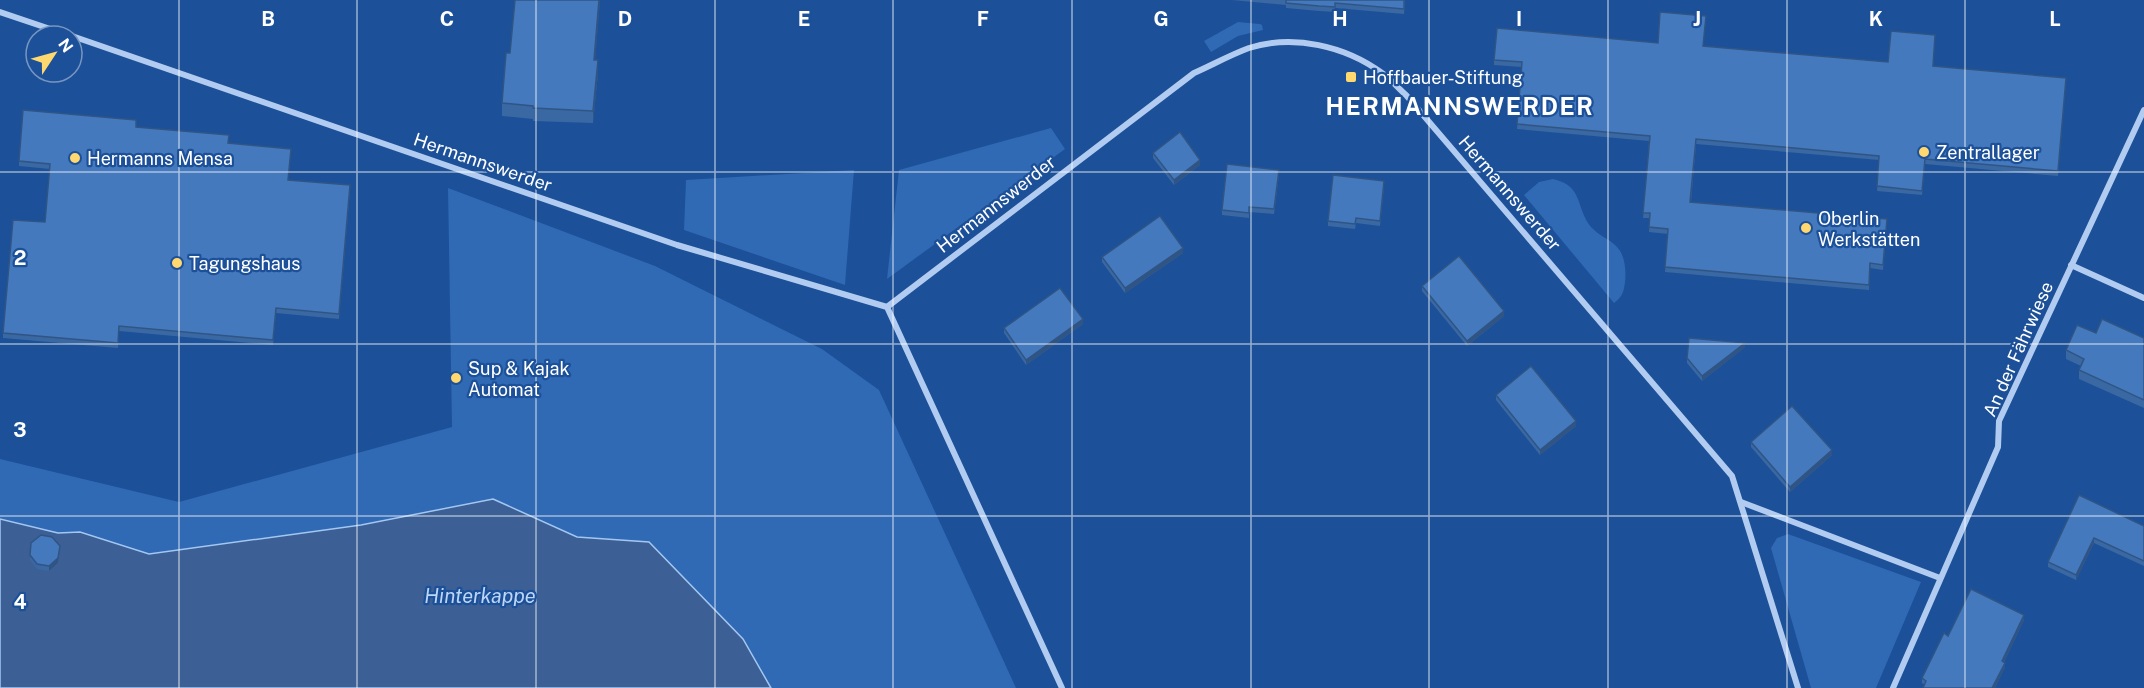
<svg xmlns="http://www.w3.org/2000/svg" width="2144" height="688" viewBox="0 0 2144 688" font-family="'Public Sans',sans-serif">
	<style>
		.green { fill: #3069b4 }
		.water { fill: #3c6095; stroke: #a4c7f2; stroke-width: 1.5 }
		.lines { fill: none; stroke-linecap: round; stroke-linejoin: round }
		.street { stroke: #b1ccf0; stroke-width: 6 }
		.wall { fill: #3a68a3 }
		.shaded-wall { fill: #305585 }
		.building { fill: #4479be; stroke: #305585; stroke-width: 1.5 }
		.grid { fill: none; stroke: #fff; stroke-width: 1.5; stroke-opacity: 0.55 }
		.poi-dot { fill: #ffd870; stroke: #1c5098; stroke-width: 2 }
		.labels { text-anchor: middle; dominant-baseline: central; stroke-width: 4.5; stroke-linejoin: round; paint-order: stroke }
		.poi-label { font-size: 18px; fill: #fff; stroke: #1c5098; text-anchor: start }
		.street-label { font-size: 18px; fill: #fff; stroke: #1c5098 }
		.water-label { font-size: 20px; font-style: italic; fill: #bdd6f6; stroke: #1c5098 }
		.district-label { font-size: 24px; font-weight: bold; letter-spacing: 1.5px; fill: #fff; stroke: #1c5098 }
		.grid-label { font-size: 20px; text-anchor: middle; font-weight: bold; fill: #fff; stroke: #1c5098; stroke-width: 4.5; stroke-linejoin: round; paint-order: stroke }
	</style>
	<rect width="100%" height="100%" fill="#1c5098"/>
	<g class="green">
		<path d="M1238,22L1260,24L1262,25L1263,30L1238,36L1211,52L1204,41Z"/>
		<path d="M1051,128L1065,149L887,279L899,170Z"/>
		<path d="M854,170L845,285L684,230L686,180Z"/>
		<path d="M1553,179C1584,186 1575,207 1591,227C1599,236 1610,239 1617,247C1627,257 1627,280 1623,292C1621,297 1618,300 1614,303L1524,195L1539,182Z"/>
		<path d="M448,188L655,266L822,349L879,390L1016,688H696L493,499L361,525L149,554L80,532L58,533L0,519V459L179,502L452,427Z"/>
		<path d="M1788,534L1921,582L1876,688H1811L1771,548L1777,538Z"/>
	</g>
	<path class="water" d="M493,499L577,537L649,542L743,639L771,688H0V519L58,533L80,532L149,554L361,525Z"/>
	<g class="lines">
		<g class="street">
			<path d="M0,12L71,36"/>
			<path d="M72,36L677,245L887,307L1062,688"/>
			<path d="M2071,265L2144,298"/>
			<path d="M887,307L1194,73C1212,65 1230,55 1249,48C1294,34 1345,46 1382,73C1391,79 1398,88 1406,95L1732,476L1798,688"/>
			<path d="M1741,502L1940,578"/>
			<path d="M1893,688L1998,447L1999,421L2144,110"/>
		</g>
	</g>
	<g class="wall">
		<path d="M515,0H600L595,60L598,73L593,123L533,121V119L502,116V103L510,53Z"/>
		<path d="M1232,0H1405L1404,14L1335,8V12L1319,11L1286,8V5Z"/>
		<path d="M1658,43L2066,78L2058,176L1925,164L1922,195L1877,191L1879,160L1696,144L1691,202L1887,224L1883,270L1870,268L1869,290L1665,272L1668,234L1649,232L1650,218H1643L1649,141L1517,129L1522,67L1494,65V60Z"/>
		<path d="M136,127L228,143L289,180L350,190L339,319L276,313L273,345L119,331L118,348L3,338V333L45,222L50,169L19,166V161Z"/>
		<path d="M1153,153L1200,165L1174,185L1153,158Z"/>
		<path d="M1279,175L1274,214L1249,212V218L1222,215V210Z"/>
		<path d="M1384,186L1380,226L1356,223L1355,229L1328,226V221Z"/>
		<path d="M1183,253L1125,293L1102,262V257Z"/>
		<path d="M1422,286L1504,316L1467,346L1422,291Z"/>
		<path d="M1083,324L1026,365L1004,333V328Z"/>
		<path d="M2096,333L2144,338V408L2079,379V370L2081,366L2066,359V350Z"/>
		<path d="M1745,347L1702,381L1687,363V358Z"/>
		<path d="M1496,395L1576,426L1540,455L1496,400Z"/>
		<path d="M1751,442L1832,455L1790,492L1751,447Z"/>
		<path d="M2079,495L2144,526V566L2094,543L2076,580L2048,567V562Z"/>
		<path d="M60,551L58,563L49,571L37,569L30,560V555Z"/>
		<path d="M2024,620L2004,662L2005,667L1995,688H1923L1925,685L1922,683V678L1948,636Z"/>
	</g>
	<g class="shaded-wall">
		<path d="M599,0H600L594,73V60Z"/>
		<path d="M598,60V73L593,123V111Z"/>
		<path d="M1200,160V165L1174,185V180Z"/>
		<path d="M1183,248V253L1125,293V288Z"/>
		<path d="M1504,311V316L1467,346V341Z"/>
		<path d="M1083,319V324L1026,365V360Z"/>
		<path d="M1745,343V347L1702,381V376Z"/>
		<path d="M1576,421V426L1540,455V450Z"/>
		<path d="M1832,450V455L1790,492V487Z"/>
		<path d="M2094,538V543L2076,580V575Z"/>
		<path d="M60,546L58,563L49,571V566Z"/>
		<path d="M2024,615V620L2002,666V661Z"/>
		<path d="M2005,663V667L1995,688H1992Z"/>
	</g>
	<g class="building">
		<path d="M515,0H599L594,60H598L593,111L533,108V106L502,103L506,53H510Z"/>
		<path d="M1286,0H1404V9L1335,3V7L1319,6L1286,3Z"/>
		<path d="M1660,12L1706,16L1703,46L1888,62L1891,31L1935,35L1933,66L2066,78L2058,171L1925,159L1922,191L1877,186L1879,156L1696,139L1690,202L1887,219L1883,265L1870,263L1869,285L1665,267L1668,229L1649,227L1650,213H1643L1650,136L1517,124L1522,62L1494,60L1497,28L1658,43Z"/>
		<path d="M23,110L136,120V127L229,135L228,143L291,149L288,180L350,185L339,314L276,308L273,340L119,326L118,343L3,333L13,220L45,222L50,164L19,161Z"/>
		<path d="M1180,132L1200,160L1174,180L1153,153Z"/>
		<path d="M1227,164L1279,170L1274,209L1249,207V213L1222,210Z"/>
		<path d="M1333,175L1384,181L1380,221L1356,218L1355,224L1328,221Z"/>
		<path d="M1160,216L1183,248L1125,288L1102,257Z"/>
		<path d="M1459,256L1504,311L1467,341L1422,286Z"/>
		<path d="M1060,288L1083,319L1026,360L1004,328Z"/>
		<path d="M2102,319L2144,338V400L2079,370L2084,359L2066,350L2077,325L2096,333Z"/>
		<path d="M1689,338L1745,343L1702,376L1687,358Z"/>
		<path d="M1531,366L1576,421L1540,450L1496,395Z"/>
		<path d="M1792,406L1832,450L1790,487L1751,442Z"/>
		<path d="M2079,495L2144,526V561L2094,538L2076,575L2048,562Z"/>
		<path d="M41,535L52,537L60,546L58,558L49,566L37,564L30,555L31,543Z"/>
		<path d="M1971,589L2024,615L2002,661L2005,663L1992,688H1923L1926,681L1922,678L1944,633L1948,636Z"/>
	</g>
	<path class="grid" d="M179,0V688M357,0V688M536,0V688M715,0V688M893,0V688M1072,0V688M1251,0V688M1429,0V688M1608,0V688M1787,0V688M1965,0V688M0,172H2144M0,344H2144M0,516H2144"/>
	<g class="poi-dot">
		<rect x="1345" y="71" width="12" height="12" rx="3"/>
		<circle cx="1924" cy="152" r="6"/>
		<circle cx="75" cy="158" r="6"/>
		<circle cx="1806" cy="228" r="6"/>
		<circle cx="177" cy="263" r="6"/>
		<circle cx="456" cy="378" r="6"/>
	</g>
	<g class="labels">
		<g class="poi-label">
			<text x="1363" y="77">Hoffbauer-Stiftung</text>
			<text x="1936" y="152">Zentrallager</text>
			<text x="87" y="158">Hermanns Mensa</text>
			<text x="1818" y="218">Oberlin<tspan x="1818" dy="21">Werkstätten</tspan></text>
			<text x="189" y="263">Tagungshaus</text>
			<text x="468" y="368">Sup &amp; Kajak<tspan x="468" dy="21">Automat</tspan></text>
		</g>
		<g class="street-label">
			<text transform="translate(483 162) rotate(19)">Hermannswerder</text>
			<text transform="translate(1510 193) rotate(49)">Hermannswerder</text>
			<text transform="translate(996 204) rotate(-38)">Hermannswerder</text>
			<text transform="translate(2018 349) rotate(-66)">An der Fährwiese</text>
		</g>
		<g class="water-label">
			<text x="480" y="596">Hinterkappe</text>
		</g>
		<g class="district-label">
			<text x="1460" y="106">HERMANNSWERDER</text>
		</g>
	</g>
	<g class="grid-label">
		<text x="268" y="26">B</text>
		<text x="447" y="26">C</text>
		<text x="625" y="26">D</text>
		<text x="804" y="26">E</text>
		<text x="983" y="26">F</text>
		<text x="1161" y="26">G</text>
		<text x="1340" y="26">H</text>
		<text x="1519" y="26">I</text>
		<text x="1697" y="26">J</text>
		<text x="1876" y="26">K</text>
		<text x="2055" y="26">L</text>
		<text x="20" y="265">2</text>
		<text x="20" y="437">3</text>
		<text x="20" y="609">4</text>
	</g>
	<g transform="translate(54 54) rotate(54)"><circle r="28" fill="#1c5098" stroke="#7796c1" stroke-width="1.5"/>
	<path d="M0-4.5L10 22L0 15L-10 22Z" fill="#ffd870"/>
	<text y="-9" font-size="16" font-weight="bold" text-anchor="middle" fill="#ffffff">N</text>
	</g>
</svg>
